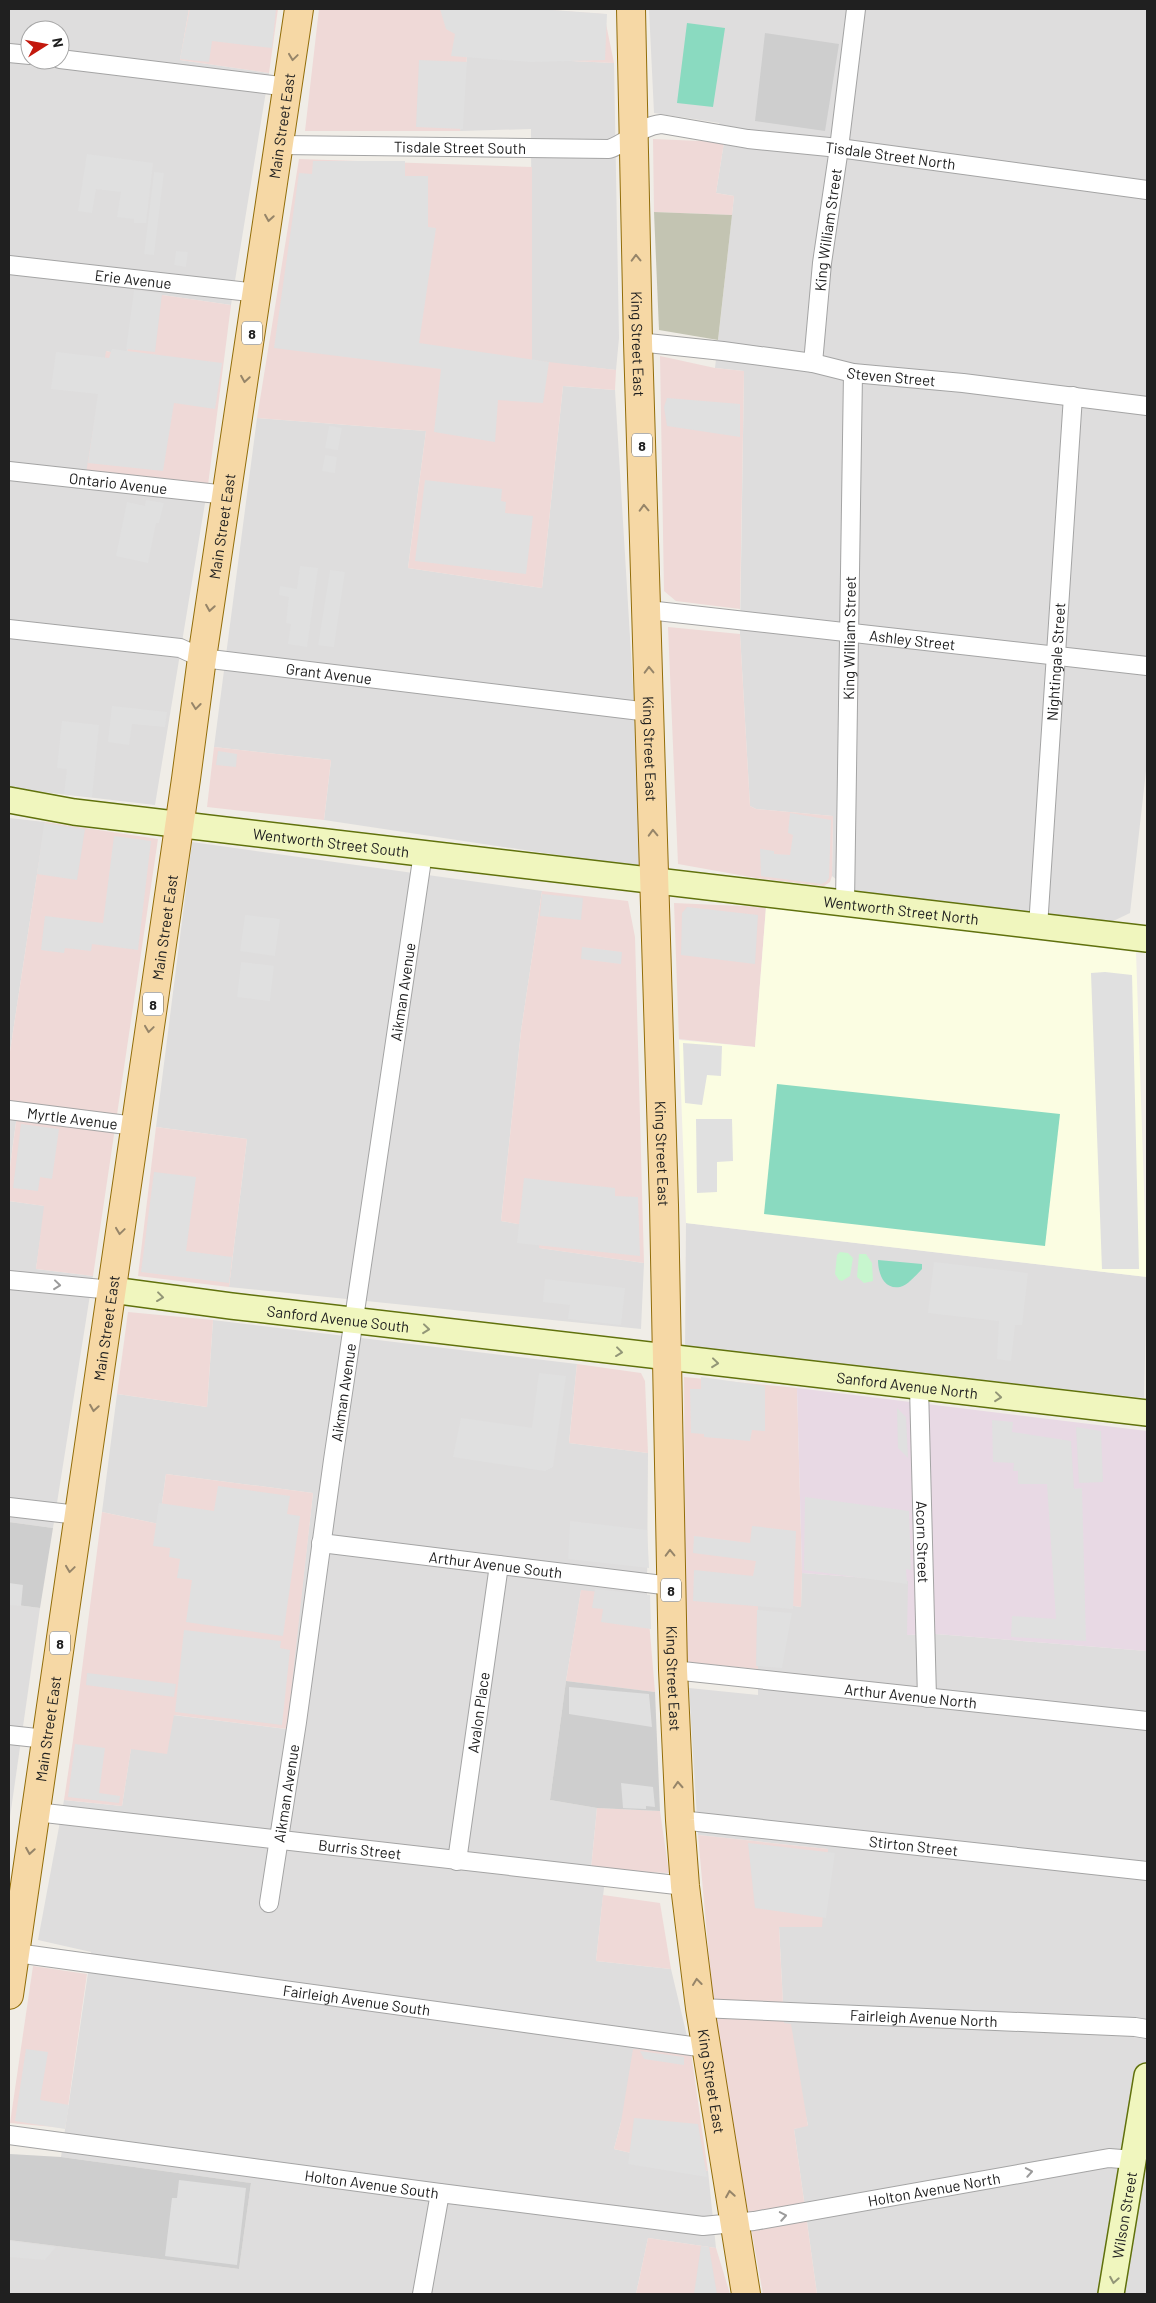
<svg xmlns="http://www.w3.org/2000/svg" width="1156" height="2303" viewBox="0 0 1156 2303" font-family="Barlow,sans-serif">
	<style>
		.residential { fill: #dedddd; fill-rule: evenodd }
		.commercial { fill: #efd9d7 }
		.industrial { fill: #e8d9e4 }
		.education { fill: #fbfde2 }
		.religious { fill: #cecece }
		.construction { fill: #c3c4b2 }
		.park { fill: #c7f6ce }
		.pitch { fill: #8adac0 }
		.parking { fill: #e0e0e0 }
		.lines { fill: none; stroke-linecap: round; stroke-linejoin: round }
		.street-casing { stroke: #a4a4a4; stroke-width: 20 }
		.secondary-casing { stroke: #60710c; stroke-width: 28 }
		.primary-casing { stroke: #926d09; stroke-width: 30 }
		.street { stroke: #fff; stroke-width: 18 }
		.secondary { stroke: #f0f6be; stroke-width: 25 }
		.primary { stroke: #f6d8a5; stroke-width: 28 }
		.oneway { stroke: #968569 }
		.oneway2 { stroke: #9b9b9b }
		.oneway3 { stroke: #929677 }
		.labels { text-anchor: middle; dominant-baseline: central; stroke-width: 4.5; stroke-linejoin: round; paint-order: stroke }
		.shield { fill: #fff; stroke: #636363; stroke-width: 1 }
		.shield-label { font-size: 14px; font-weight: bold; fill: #202020 }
		.street-label { font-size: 15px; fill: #202020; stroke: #fff }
	</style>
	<rect width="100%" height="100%" fill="#f0ede7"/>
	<g class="residential">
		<path d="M9,9H189L180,60L269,73L231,305L135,291L127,356L106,351L208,485L155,805L9,788ZM30,30H60V60H30Z"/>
		<path d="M649,9H1147V762L1130,913L1107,924L856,895L832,876L833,816L756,809L750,806L740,634L744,371L715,368L734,196L716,193L724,142L719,123L654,113Z"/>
		<path d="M467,56L614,63L619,338L616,370L532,361L531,129L460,131Z"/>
		<path d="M563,386L615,390L644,868L324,820L331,760L214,747L257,418L426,431L408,568L542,588Z"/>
		<path d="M9,818L45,822L9,1058Z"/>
		<path d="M192,842L542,891L521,1031L501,1221L541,1228L540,1248L644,1263L641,1329L229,1287L247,1139L156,1127Z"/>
		<path d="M9,1106L18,1107L9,1174Z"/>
		<path d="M9,1201L45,1206L36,1269L93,1276L53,1528L9,1522Z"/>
		<path d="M686,1223L1147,1277L1144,1398L685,1348Z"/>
		<path d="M213,1320L577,1364L569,1443L648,1453L647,1597L581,1591L566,1681L550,1800L597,1808L591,1869H606L596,1961L671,1969L691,2053L621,2122L614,2149L708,2171L716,2248L648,2238L636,2294H9V2240L239,2269L251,2183L61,2157L91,1952L38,1940L64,1800L122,1806L131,1748L173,1715L286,1729L313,1493L166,1474L159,1524L102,1512L117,1394L207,1407Z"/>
		<path d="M802,1573L908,1581V1635L936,1634L1147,1651V2294H817L794,2129L808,2125L784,2023L779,1926L828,1849L698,1835L689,1688L758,1695V1601L801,1607Z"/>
		<path d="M9,1604L40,1608L9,1824Z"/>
	</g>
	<g class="commercial">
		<path d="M189,9H278L269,73L180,60Z"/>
		<path d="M319,9H535L604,14L614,63L467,56L460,131H305Z"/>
		<path d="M653,139L724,142L716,193L734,196L732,215L654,212Z"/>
		<path d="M299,159L532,167V360L616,370L615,390L563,386L542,588L408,568L426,431L257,418Z"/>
		<path d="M135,291L231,305L208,485L86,473L106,351L127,356Z"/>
		<path d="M660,356L715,368L744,371L740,609L676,601L664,591Z"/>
		<path d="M668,627L740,634L750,806L756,809L833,816L832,876L830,882L824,886L756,878L678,864Z"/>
		<path d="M214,747L331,760L324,820L207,807Z"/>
		<path d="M45,822L158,839L93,1276L36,1269L44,1206L9,1201V1174L18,1108L9,1106V1058Z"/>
		<path d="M542,891L628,901L635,937L644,1263L539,1248L540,1228L501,1221L521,1031Z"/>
		<path d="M674,903L766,907L755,1047L679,1039Z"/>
		<path d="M156,1127L247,1139L229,1287L138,1276Z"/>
		<path d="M128,1312L213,1320L207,1407L117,1394Z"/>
		<path d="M577,1364L641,1373L645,1381L648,1453L569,1443Z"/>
		<path d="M684,1377L797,1388L802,1573L801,1607L758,1601V1669L686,1662Z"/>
		<path d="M166,1474L313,1493L287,1729L174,1715L167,1754L131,1749L122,1806L64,1800L73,1740L102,1512L159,1524Z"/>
		<path d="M581,1590L647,1597L655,1692L566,1681Z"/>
		<path d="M597,1808L660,1811L669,1873L591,1869Z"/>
		<path d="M698,1835L828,1849L822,1927H779L784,2023L791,2024L808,2126L794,2129L817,2294H763L716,2035Z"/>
		<path d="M603,1895L660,1903L671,1969L596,1961Z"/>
		<path d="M33,1966L87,1974L65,2128L10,2123Z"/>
		<path d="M633,2049L691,2053L708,2171L614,2149L621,2122Z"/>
		<path d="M648,2238L716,2248L730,2294H636Z"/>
	</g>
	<path class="industrial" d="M797,1388L1147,1431V1651L936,1634L907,1635L908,1581L802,1573Z"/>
	<path class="education" d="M766,907L1136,952L1147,1277L686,1223L679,1040L755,1047Z"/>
	<g class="religious">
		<path d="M765,33L839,44L825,131L755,121Z"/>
		<path d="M9,1522L53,1528L40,1608L9,1604Z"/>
		<path d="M566,1681L655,1692L660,1811L597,1808L550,1800Z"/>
		<path d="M10,2154L61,2157L251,2183L239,2269L9,2240Z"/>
	</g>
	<path class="construction" d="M654,212L732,215L718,340L659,330Z"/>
	<g class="park">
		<path d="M840,1252L848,1253L853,1258L850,1276L842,1281L839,1280L835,1274L837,1255Z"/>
		<path d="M859,1254H866L872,1263L873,1281L864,1283L857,1277Z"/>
	</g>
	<g class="pitch">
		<path d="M687,23L725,28L713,107L677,103Z"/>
		<path d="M777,1084L1060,1114L1045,1246L764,1214Z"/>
		<path d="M878,1260L922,1264V1269C916,1275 908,1285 900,1287C883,1290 878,1272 878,1260Z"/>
	</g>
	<g class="parking">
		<path d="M190,9H276L272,48L212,41L209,62L180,59Z"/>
		<path d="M440,9H539L607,14L605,60L531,62L451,56L455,34L446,29Z"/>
		<path d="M419,60L467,62L463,129L416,127Z"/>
		<path d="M87,154L153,163L146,223H134V219L117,217L121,192L96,189L92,213L78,211Z"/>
		<path d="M313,161H405V176H428V227L436,228L419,343L549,362L543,403L498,400L495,442L434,432L441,369L274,348L299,173L312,174Z"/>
		<path d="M154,172L164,173L154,255L144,254Z"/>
		<path d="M176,251L188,252L186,267L174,265Z"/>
		<path d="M134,290L162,294L155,352L126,349Z"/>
		<path d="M112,349L222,363L215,409L174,403L163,471L88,463L98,394L51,389L56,352L109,358Z"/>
		<path d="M667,398L740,404V437L667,426L664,407Z"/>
		<path d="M329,426L342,428L338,450L325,448Z"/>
		<path d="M325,455L337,457L335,473L322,471Z"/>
		<path d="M425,480L502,489L501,501L506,502L505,513L533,516L526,574L415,561Z"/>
		<path d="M146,500L164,503L159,523H156L148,563L116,556L127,502L145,506Z"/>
		<path d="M300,566L318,568L307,647L288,644L291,624L286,623L289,597L279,595L280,586L297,589Z"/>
		<path d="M330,570L345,572L334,647L318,645Z"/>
		<path d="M112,706L167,712L165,727L132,724L129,745L108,742Z"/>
		<path d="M62,721L99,725L92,797L64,794L67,769L57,768Z"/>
		<path d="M218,751L237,754L236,767L216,765Z"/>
		<path d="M790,813L831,820L829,878L826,882L821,884L761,876L760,849L774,851V854L790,855L793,835L788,833Z"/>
		<path d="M44,823L85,829L77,880L37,874Z"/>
		<path d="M114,836L151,841L138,950L92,944L91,951L65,948L64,953L41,950L45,916L103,923Z"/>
		<path d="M542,894L583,898L581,920L540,916Z"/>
		<path d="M687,907L758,915L755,964L681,955L682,913Z"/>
		<path d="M245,915L280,919L275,956L240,951Z"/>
		<path d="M582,947L622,952L621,964L581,959Z"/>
		<path d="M241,962L274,966L270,1001L237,997Z"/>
		<path d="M1105,972L1132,975L1139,1269H1102L1091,973Z"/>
		<path d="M683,1043L722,1046L721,1076L707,1075L702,1105L685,1103Z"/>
		<path d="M696,1119H732L733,1161L717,1162V1192L697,1193Z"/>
		<path d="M21,1124L59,1129L52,1179L40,1177L38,1191L13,1188Z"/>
		<path d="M154,1172L196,1177L186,1251L232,1257L229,1283L141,1272Z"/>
		<path d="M524,1178L615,1188V1196L638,1197L640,1256L517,1243Z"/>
		<path d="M934,1262L1028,1273L1022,1325H1015L1011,1361L997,1359L999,1321L928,1313Z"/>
		<path d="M545,1279L625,1288L621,1325L568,1319L570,1305L543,1302Z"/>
		<path d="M539,1373L566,1376L553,1467L545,1471L453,1457L461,1418L532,1428Z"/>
		<path d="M701,1377L765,1386V1431L752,1430L750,1441L704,1437V1434L691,1433L690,1389H701Z"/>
		<path d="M897,1408L906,1417L908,1458L898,1448Z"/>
		<path d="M992,1420L1013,1422L1012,1432L1071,1441L1074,1489L1082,1488L1086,1641L1011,1637L1012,1616L1056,1619L1047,1484H1018V1471H1013L1014,1463L993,1462Z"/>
		<path d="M1076,1427L1101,1431L1103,1482L1079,1483Z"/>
		<path d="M218,1486L290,1496L287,1514L300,1516L283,1636L186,1622L192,1580L177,1578L180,1559L169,1557L170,1548L153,1546L159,1503L214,1511Z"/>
		<path d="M805,1497L909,1511L911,1570L906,1569L907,1584L804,1570Z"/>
		<path d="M570,1521L647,1530L649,1568L568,1559Z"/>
		<path d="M752,1526L796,1531L793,1609L693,1601L694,1570L753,1576L756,1561L693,1553L694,1536L750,1543Z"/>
		<path d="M9,1583L23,1585L21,1606L9,1605Z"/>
		<path d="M595,1589L650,1595L651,1629L601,1622L603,1609L592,1608Z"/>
		<path d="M757,1610L792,1613L782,1668L756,1666Z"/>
		<path d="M184,1630L281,1641L280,1648L290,1650L282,1725L175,1712Z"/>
		<path d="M87,1673L176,1684L174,1697L86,1685Z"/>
		<path d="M569,1687L649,1694L652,1727L569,1714Z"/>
		<path d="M75,1744L105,1748L99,1793L120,1796L119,1803L68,1797Z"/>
		<path d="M621,1783L653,1787L655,1807L646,1806V1809L623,1808Z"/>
		<path d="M748,1843L835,1853L826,1918L755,1908Z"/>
		<path d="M26,2049L48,2052L40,2100L69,2105L65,2129L15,2121Z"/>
		<path d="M640,2051L684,2057V2065L644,2059Z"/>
		<path d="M634,2118L698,2124L707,2177L628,2164Z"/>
		<path d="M179,2180L246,2188L237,2265L165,2256L172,2198H177Z"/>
		<path d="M9,2241L56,2247L45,2260L9,2257Z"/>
		<path d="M701,2246L709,2247L717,2294H694Z"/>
	</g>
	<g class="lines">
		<defs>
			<g id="street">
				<path d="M9,53L30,55"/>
				<path d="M60,59L289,87"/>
				<path id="s1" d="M280,145L609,149C628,143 640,126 661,124L748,139L839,148L1147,190"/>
				<path id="s2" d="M9,265L258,293"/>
				<path id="s3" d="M638,342L723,351L813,363L853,373L963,383L1147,406"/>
				<path id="s4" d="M813,363L822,263L839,148L856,9"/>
				<path id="s5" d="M9,471L227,495"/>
				<path id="s6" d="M648,610L1147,666"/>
				<path id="s7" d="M9,629L180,648L202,658L649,712"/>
				<path id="s8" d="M845,903L853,373"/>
				<path id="s9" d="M1038,927L1073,396"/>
				<path id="s10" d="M9,1110L135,1126"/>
				<path d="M9,1280L112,1290"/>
				<path id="s11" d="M919,1387L927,1698"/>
				<path d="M9,1507L78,1515"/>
				<path id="s12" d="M321,1543L671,1586"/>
				<path id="s13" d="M673,1670L1147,1721"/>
				<path d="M9,1735L46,1739"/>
				<path id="s14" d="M36,1812L685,1886"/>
				<path id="s15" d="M680,1820L1147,1871"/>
				<path id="s16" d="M457,1861L499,1565"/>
				<path id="s17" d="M269,1903L297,1722L333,1460L423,853"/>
				<path id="s18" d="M9,1952L706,2048"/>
				<path id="s19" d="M700,2008L1135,2027L1147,2029"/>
				<path id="s20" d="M9,2135L440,2193L703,2226L754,2221L1109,2158L1134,2160"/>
				<path d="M422,2294L440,2193"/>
			</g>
			<g id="secondary">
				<path id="s21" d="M9,800L74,812L1147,939"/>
				<path id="s22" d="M112,1290L231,1306L1147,1413"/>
				<path id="s23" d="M1111,2294L1147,2076"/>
			</g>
			<g id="primary">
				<path id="s24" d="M631,9L638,342L664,1205L673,1670L680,1820L685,1886L700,2008L746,2294"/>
				<path id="s25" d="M9,1995L186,779L202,658L299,9"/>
			</g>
		</defs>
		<use href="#street" class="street-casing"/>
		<use href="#secondary" class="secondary-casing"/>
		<use href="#primary" class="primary-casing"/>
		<use href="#street" class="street"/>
		<use href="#secondary" class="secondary"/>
		<use href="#primary" class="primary"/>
	</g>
	<defs><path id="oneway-chevron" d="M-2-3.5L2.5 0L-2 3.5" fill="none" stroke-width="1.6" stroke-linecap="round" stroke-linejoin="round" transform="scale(1.25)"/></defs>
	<g class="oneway">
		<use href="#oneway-chevron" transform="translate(293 57) rotate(98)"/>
		<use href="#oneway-chevron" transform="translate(269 218) rotate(99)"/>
		<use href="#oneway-chevron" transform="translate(636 258) rotate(-91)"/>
		<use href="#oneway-chevron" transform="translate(245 379) rotate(99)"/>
		<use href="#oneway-chevron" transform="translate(644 508) rotate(-92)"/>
		<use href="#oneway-chevron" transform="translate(210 608) rotate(99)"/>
		<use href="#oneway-chevron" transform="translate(649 670) rotate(-91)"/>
		<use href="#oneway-chevron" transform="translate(196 706) rotate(97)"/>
		<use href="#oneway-chevron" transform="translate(653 833) rotate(-92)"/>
		<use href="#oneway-chevron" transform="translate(149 1029) rotate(98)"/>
		<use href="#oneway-chevron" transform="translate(120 1231) rotate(98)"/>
		<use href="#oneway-chevron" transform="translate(94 1408) rotate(99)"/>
		<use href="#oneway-chevron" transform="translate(670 1553) rotate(-91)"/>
		<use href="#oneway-chevron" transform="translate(70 1569) rotate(98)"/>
		<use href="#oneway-chevron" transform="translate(678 1785) rotate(-93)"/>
		<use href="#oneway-chevron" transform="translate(30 1851) rotate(99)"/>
		<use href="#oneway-chevron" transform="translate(697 1982) rotate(-97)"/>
		<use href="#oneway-chevron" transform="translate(730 2194) rotate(-99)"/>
	</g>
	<g class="oneway2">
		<use href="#oneway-chevron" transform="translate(57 1285) rotate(6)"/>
		<use href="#oneway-chevron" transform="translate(1029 2172) rotate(-10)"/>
		<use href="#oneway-chevron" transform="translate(783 2216) rotate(-10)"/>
	</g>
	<g class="oneway3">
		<use href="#oneway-chevron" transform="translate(160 1297) rotate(7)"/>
		<use href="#oneway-chevron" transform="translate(426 1329) rotate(6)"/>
		<use href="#oneway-chevron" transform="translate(619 1352) rotate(7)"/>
		<use href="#oneway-chevron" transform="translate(715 1363) rotate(6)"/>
		<use href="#oneway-chevron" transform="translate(998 1397) rotate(6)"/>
		<use href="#oneway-chevron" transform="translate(1114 2280) rotate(100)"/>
	</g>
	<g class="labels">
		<g class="shield">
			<rect x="242" y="321.5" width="20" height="23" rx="4"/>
			<rect x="632" y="433.5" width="20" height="23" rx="4"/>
			<rect x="143" y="992.5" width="20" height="23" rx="4"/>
			<rect x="661" y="1578.5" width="20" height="23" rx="4"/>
			<rect x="50" y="1631.5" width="20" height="23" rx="4"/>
		</g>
		<g class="shield-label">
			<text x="252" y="333">8</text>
			<text x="642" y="445">8</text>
			<text x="153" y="1004">8</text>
			<text x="671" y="1590">8</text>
			<text x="60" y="1643">8</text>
		</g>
		<g class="street-label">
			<text stroke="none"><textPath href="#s25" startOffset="1889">Main Street East</textPath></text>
			<text stroke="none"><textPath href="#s1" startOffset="180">Tisdale Street South</textPath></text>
			<text stroke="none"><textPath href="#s1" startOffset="619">Tisdale Street North</textPath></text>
			<text stroke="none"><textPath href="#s4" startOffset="134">King William Street</textPath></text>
			<text stroke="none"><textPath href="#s2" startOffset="125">Erie Avenue</textPath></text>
			<text stroke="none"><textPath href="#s24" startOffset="335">King Street East</textPath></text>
			<text stroke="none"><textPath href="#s3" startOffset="256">Steven Street</textPath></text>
			<text stroke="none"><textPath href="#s5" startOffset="110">Ontario Avenue</textPath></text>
			<text stroke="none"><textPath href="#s25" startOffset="1484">Main Street East</textPath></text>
			<text stroke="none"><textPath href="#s8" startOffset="265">King William Street</textPath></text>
			<text stroke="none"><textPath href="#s6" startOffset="266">Ashley Street</textPath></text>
			<text stroke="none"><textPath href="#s9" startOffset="266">Nightingale Street</textPath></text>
			<text stroke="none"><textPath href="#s7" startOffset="324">Grant Avenue</textPath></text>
			<text stroke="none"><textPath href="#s24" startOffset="740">King Street East</textPath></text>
			<text stroke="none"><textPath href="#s21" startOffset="325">Wentworth Street South</textPath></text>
			<text stroke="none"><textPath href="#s21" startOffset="899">Wentworth Street North</textPath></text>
			<text stroke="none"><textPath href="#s25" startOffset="1079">Main Street East</textPath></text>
			<text stroke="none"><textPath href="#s17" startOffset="921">Aikman Avenue</textPath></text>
			<text stroke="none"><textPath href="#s10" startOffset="64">Myrtle Avenue</textPath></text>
			<text stroke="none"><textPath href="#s24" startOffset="1145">King Street East</textPath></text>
			<text stroke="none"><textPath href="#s22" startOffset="228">Sanford Avenue South</textPath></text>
			<text stroke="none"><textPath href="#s25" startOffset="674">Main Street East</textPath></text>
			<text stroke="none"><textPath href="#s22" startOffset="801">Sanford Avenue North</textPath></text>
			<text stroke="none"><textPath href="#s17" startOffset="516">Aikman Avenue</textPath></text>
			<text stroke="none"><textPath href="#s11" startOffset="155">Acorn Street</textPath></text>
			<text stroke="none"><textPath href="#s12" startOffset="176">Arthur Avenue South</textPath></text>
			<text stroke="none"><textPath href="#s24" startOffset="1670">King Street East</textPath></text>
			<text stroke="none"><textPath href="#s13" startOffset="239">Arthur Avenue North</textPath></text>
			<text stroke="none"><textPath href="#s16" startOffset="150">Avalon Place</textPath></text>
			<text stroke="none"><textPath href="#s25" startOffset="269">Main Street East</textPath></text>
			<text stroke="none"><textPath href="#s17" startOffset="111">Aikman Avenue</textPath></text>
			<text stroke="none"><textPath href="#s15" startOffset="235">Stirton Street</textPath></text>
			<text stroke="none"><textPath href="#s14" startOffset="326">Burris Street</textPath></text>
			<text stroke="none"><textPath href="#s18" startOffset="351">Fairleigh Avenue South</textPath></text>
			<text stroke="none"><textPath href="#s19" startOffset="224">Fairleigh Avenue North</textPath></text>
			<text stroke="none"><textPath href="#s24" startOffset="2075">King Street East</textPath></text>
			<text stroke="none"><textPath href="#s20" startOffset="366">Holton Avenue South</textPath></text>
			<text stroke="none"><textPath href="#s20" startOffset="934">Holton Avenue North</textPath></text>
			<text stroke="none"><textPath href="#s23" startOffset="80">Wilson Street</textPath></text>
		</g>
	</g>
	<rect width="1156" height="2303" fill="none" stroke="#202020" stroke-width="20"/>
	<g transform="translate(45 45) rotate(79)"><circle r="24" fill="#ffffff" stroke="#a6a6a6"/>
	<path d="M0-4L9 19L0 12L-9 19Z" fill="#c3180d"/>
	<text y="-8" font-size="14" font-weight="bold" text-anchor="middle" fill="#202020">N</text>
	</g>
</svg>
